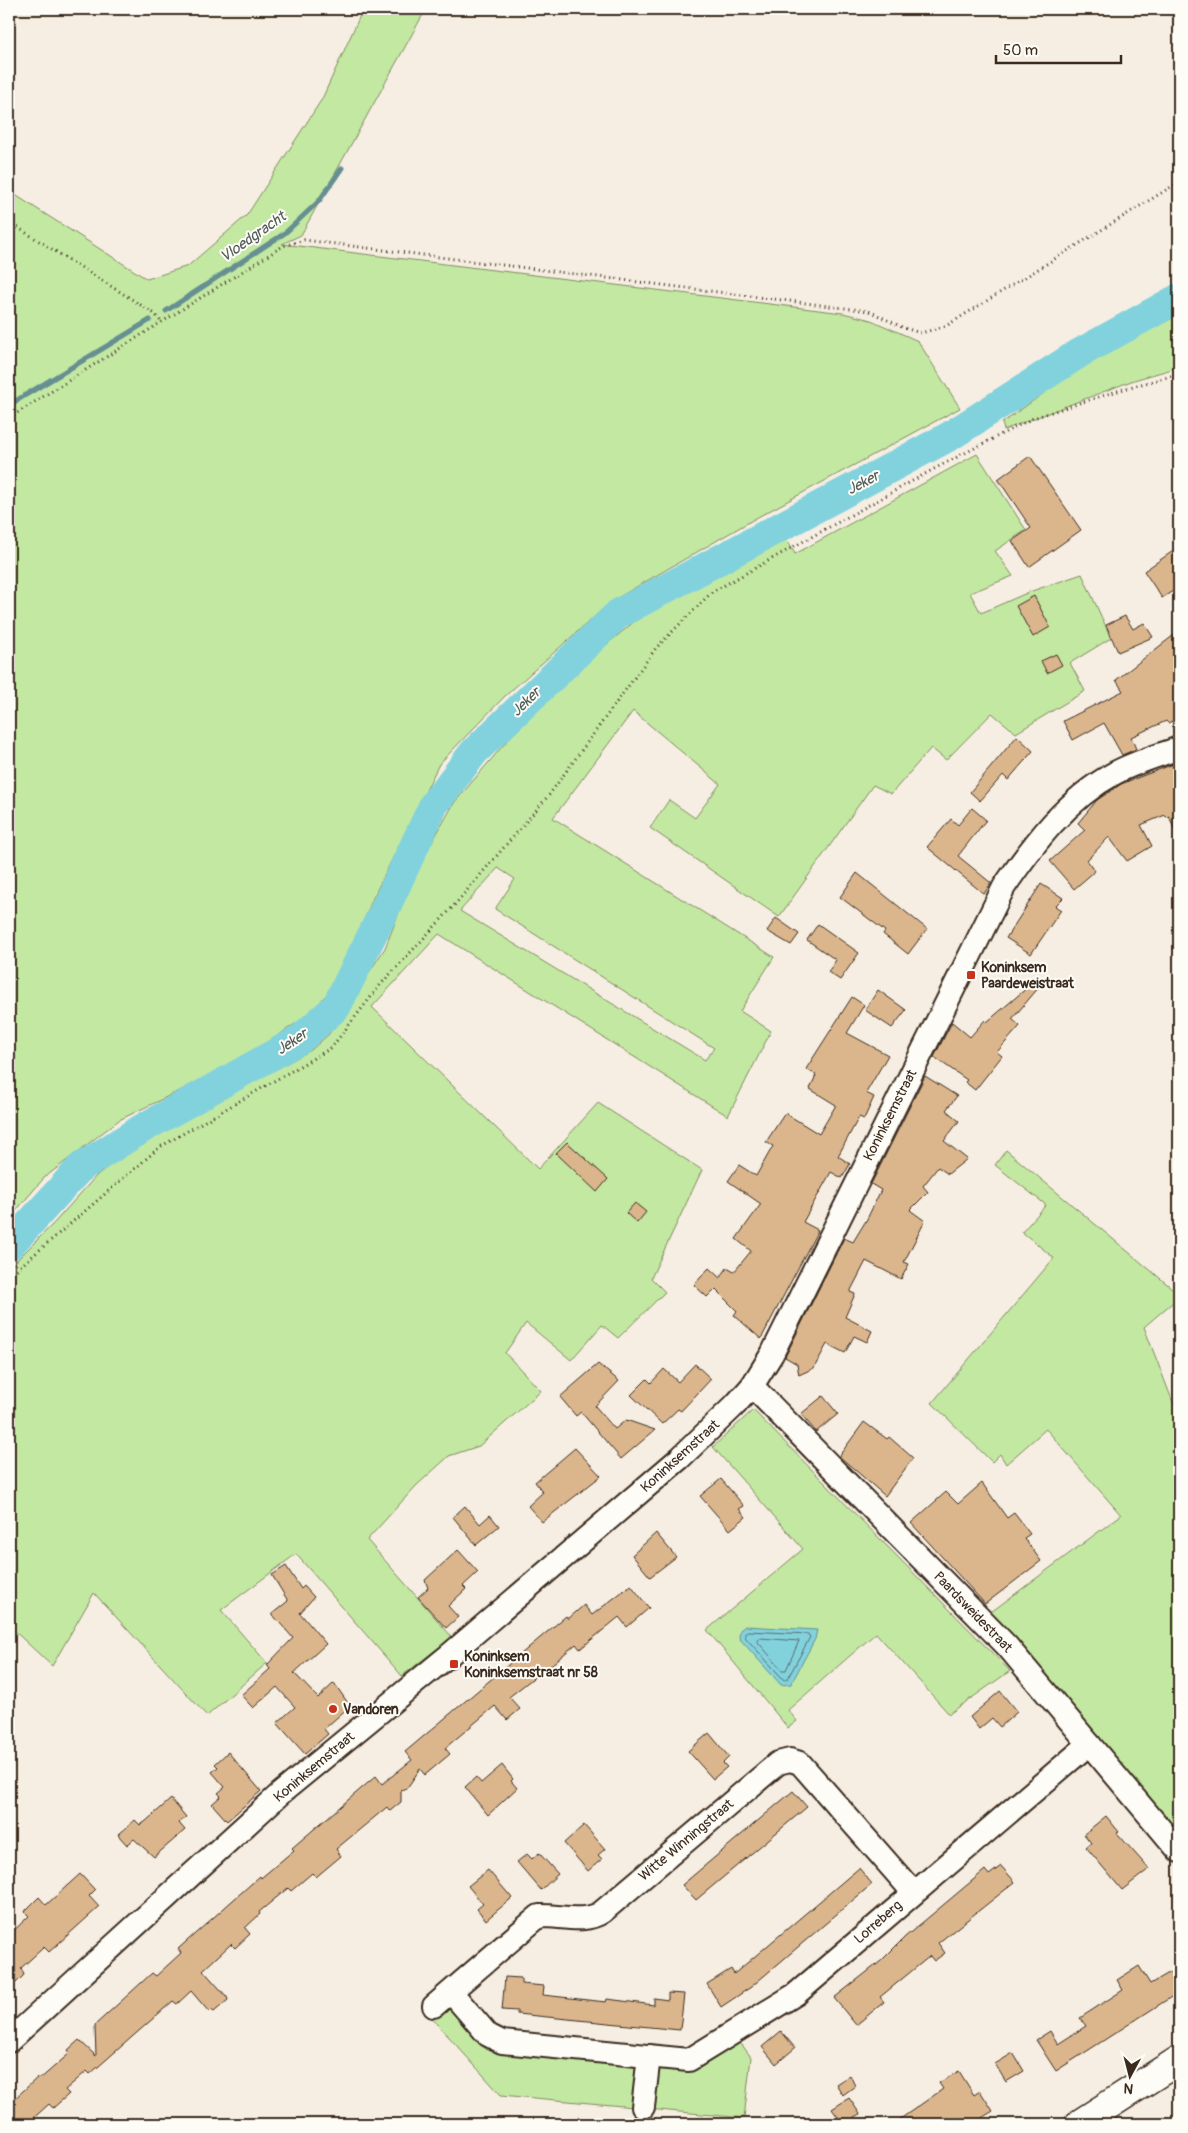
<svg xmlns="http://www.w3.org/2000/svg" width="1188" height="2133" viewBox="0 0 1188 2133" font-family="Pangolin,sans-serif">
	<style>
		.green { fill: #c3e8a2; stroke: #7f8960; fill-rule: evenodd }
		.water { fill: #82d2de; stroke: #668f91 }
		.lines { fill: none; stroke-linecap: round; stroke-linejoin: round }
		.shore { stroke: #576d6b; stroke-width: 1 }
		.stream { stroke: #668f91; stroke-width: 5 }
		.river { stroke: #82d2de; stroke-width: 30 }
		.building { fill: #dbb68d; stroke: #3b2a1e }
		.minor-casing { stroke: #3b2a1e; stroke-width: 26 }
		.major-casing { stroke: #3b2a1e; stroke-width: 31 }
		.path { stroke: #3b2a1e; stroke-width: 3; stroke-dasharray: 1 4; stroke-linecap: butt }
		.minor { stroke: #fdfcf7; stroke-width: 22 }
		.major { stroke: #fdfcf7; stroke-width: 28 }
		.poi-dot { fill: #c8321e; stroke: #fdfcf7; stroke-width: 2 }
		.labels { text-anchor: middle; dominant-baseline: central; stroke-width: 4; stroke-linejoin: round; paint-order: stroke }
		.poi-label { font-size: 14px; font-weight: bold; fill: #3b2a1e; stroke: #fdfcf7; text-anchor: start }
		.street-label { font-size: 14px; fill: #3b2a1e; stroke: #fdfcf7 }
		.water-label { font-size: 15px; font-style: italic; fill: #505c58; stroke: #fdfcf7 }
	</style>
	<rect width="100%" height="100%" fill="#f6eee2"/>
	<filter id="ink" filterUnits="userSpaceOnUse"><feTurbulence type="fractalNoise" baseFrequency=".02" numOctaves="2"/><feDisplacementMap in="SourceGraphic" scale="10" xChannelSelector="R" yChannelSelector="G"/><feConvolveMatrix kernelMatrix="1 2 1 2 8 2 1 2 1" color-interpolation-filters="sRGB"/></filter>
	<g filter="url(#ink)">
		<g class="green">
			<path d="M363,9H426L301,235L282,244L843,313L871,320L918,341L960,408L756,518L612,601L505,696L439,764L373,898L340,978L311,1013L239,1062L119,1120L44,1178L9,1219V191L147,279L188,266L247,215L322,99Z"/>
			<path d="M1179,315V367L1134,380L1004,430L1002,423L1096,356Z"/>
			<path d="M977,454L1026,530L995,551L1013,576L970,593L981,613L1029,592L1082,574L1111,638L1070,663L1085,691L1016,733L992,713L946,760L931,748L891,794L873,785L779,917L650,828L669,800L695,818L720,784L633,711L553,818L774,957L740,1011L771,1031L728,1116L439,934L372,1007L538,1169L598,1103L702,1170L651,1278L665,1292L618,1338L602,1325L571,1360L526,1323L505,1353L541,1391L479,1446L449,1456L416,1486L367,1540L452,1637L402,1676L296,1554L221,1610L267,1663L207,1716L94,1593L52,1666L9,1626V1268L54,1223L97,1175L131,1149L311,1050L329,1034L385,948L414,874L454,803L547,694L635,621L695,583L785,536L795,554ZM498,868L515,879L495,909L714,1048L705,1060L460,911Z"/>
			<path d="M1006,1150L1179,1294V1297L1144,1327L1179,1418V1833L1036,1664L987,1615L1121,1515L1046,1429L1006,1464L1000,1454L992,1462L932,1403L1054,1258L1022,1232L1046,1205L995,1165Z"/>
			<path d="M753,1410L1010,1671L949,1714L876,1633L788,1710L797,1721L788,1728L707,1630L803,1549L713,1447Z"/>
			<path d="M446,2007L452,2009L473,2031L634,2065L636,2070L634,2107L501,2095L431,2017L436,2011Z"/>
			<path d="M736,2037L751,2057L744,2118L648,2109L657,2068Z"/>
		</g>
		<path class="water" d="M745,1626L817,1630L815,1639L791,1684L781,1685L739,1638L740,1630Z"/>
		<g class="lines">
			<g class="shore">
				<path d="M748,1631L808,1634L810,1637L788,1678L784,1680L745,1637V1633Z"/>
				<path d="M760,1638L799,1641L786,1670H782L758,1642Z"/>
			</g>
			<g class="stream">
				<path d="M166,311L285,233L319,201L342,168"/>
				<path d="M9,405L150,320"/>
			</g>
			<path class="river" d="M9,1246L81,1167L143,1128L299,1040L336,1007L383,913L434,804L474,752L618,614L950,436L1078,354L1179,298"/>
		</g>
		<g class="building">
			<path d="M1030,456L1081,530L1029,567L1012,541L1031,528L998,479Z"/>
			<path d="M1179,547V587L1162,598L1144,571Z"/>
			<path d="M1034,596L1050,627L1033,637L1016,606Z"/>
			<path d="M1125,616L1133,629L1144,623L1153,637L1118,652L1106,625Z"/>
			<path d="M1174,635L1179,644V718L1168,723L1166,721L1131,737L1136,749L1122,755L1104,723L1073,740L1063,721L1123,691L1116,680Z"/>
			<path d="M1056,654L1062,665L1047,673L1041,661Z"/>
			<path d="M1017,736L1033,751L1008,780L1003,775L980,801L970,792Z"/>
			<path d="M1179,762V795L1174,797L1179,808V841L1169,816L1166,817L1165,815L1141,825L1152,846L1127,861L1109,837L1087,860L1095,871L1074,889L1050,861L1085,830L1078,823L1097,800L1121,784Z"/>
			<path d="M972,808L986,820L958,856L991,883L984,894L927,847L951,819L958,825Z"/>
			<path d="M857,873L927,929L908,954L883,934L885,931L840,897Z"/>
			<path d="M1041,884L1063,898L1055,906L1061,910L1031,954L1006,938Z"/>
			<path d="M776,918L799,934L791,945L767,931Z"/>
			<path d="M818,924L859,953L840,980L828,972L836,960L807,940Z"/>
			<path d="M1035,981L1040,986L1012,1019L1020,1026L997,1052L1002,1056L975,1090L965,1082L967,1080L934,1057L952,1022L970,1037L985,1020L987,1022Z"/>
			<path d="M878,990L906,1010L892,1028L865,1010Z"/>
			<path d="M852,997L864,1005L847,1033L888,1055L866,1093L874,1097L864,1119L859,1117L838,1156L850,1164L842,1178L831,1172L803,1222L818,1230L761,1339L734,1315L737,1311L715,1289L707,1297L694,1285L709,1268L720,1278L727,1268L734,1272L751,1251L736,1239L761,1204L728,1181L739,1165L756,1176L773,1146L766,1142L785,1113L819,1134L836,1105L810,1089L816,1075L806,1069Z"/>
			<path d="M925,1076L957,1096L946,1110L959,1121L944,1141L967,1159L948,1174L938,1167L923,1186L928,1192L910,1210L925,1221L904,1262L909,1264L901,1279L866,1261L850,1292L855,1294L845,1317L872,1331L867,1342L854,1336L845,1353L827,1344L814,1368L799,1375L797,1364L785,1357L844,1238L853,1242L867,1219L881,1190L871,1184Z"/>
			<path d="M567,1142L608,1179L597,1192L556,1153Z"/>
			<path d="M635,1203L646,1212L637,1223L626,1213Z"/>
			<path d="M598,1364L619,1381L595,1406L615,1429L626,1420L655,1430L621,1459L581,1412L576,1416L560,1397Z"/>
			<path d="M695,1364L711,1379L681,1411L678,1409L662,1424L631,1395L647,1379L651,1383L664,1369L678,1382Z"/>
			<path d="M823,1396L838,1414L816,1432L801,1414Z"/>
			<path d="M864,1422L887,1439L889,1437L913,1458L885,1496L839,1456Z"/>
			<path d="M575,1448L601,1476L542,1522L528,1506L543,1492L535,1482Z"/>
			<path d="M721,1479L744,1506L739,1509L746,1517L730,1530L700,1496Z"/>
			<path d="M982,1483L1007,1518L1014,1513L1030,1534L1024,1538L1041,1561L985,1604L911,1523L946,1492L958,1504Z"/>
			<path d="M465,1506L480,1524L490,1515L499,1526L476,1545L453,1517Z"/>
			<path d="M656,1533L676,1557L650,1577L632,1555Z"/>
			<path d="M458,1550L478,1572L463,1586L466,1589L448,1606L458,1617L446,1628L418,1597L428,1588L425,1580Z"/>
			<path d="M286,1566L301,1589L304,1586L314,1597L300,1613L326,1644L294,1673L318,1698L334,1683L350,1706L324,1729L328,1734L305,1754L277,1723L295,1707L277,1687L253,1708L241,1695L270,1669L267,1665L293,1638L272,1614L288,1601L272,1575Z"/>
			<path d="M631,1585L649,1608L627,1627L619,1617L580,1649L576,1644L538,1676L537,1675L509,1697L520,1709L507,1720L495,1706L445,1748L450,1754L425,1775L420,1769L407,1788L401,1790V1802L390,1811L387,1807L336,1849L341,1856L316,1877L312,1873L291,1891L288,1888L259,1912L260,1914L245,1928L250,1934L235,1948L231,1944L203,1970L227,1997L228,2000L214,2012L211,2010L209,2012L191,1991L177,2004L173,2001L90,2074L87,2071L65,2090L69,2094L53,2108L49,2104L27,2124H9V2104L38,2077L40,2079L70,2053L68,2050L79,2040L96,2056L95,2025L152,1973L156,1976L181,1953L178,1949L260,1876L261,1878L294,1850L292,1848L376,1776L382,1784L412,1760L405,1752L566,1616L568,1619L584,1605L592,1615Z"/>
			<path d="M1000,1691L1017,1712L1000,1727L992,1718L979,1729L970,1717Z"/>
			<path d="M709,1733L729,1757L723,1763L727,1767L713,1779L688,1751Z"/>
			<path d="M228,1752L261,1791L227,1821L212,1804L221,1796L218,1793L225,1787L212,1772L218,1767L215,1764Z"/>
			<path d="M502,1765L513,1779L511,1781L517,1788L488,1815L465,1787L476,1777L481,1783Z"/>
			<path d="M793,1791L807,1807L696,1900L682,1885Z"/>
			<path d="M171,1799L186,1817L179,1823L185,1830L154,1857L134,1839L127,1845L118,1835L135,1820L140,1825L145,1822Z"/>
			<path d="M1106,1816L1119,1832L1117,1833L1149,1869L1122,1890L1086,1847L1091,1843L1084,1834Z"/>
			<path d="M584,1825L605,1849L598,1855L602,1859L588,1871L564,1843Z"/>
			<path d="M539,1853L558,1874L541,1890L517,1862L527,1854L532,1859Z"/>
			<path d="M1001,1866L1015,1882L938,1943L945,1953L934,1961L930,1956L880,1997L884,2002L856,2025L834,1998L881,1961L905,1937L985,1870L989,1875Z"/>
			<path d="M859,1868L872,1884L751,1987L721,2007L707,1984L731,1969L734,1974Z"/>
			<path d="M488,1870L512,1898L486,1920L477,1909L483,1904L468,1886Z"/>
			<path d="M80,1874L95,1890L89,1896L99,1907L49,1952L44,1947L21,1968L24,1975L16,1983L11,1977L9,1979V1935L29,1916L25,1912L26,1910L39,1897L46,1905Z"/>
			<path d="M1139,1966L1150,1984L1179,1967V1992L1056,2071L1036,2040L1050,2031L1058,2044L1086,2026L1080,2018L1123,1990L1117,1980Z"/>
			<path d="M505,1977L521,1978V1984L544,1986L543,1995L606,2002L607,1999L654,2005V1998L668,2000V1993L684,1994L680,2030L517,2014V2011L502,2010Z"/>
			<path d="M781,2031L795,2048L776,2064L762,2047Z"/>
			<path d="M1013,2053L1024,2071L1006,2082L995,2064Z"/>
			<path d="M959,2071L974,2095L980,2091L993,2111L972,2124H893L943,2089L939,2083Z"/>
			<path d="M850,2075L855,2086L843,2095L836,2084Z"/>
			<path d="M849,2098L860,2114L854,2117L855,2119L843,2124L832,2109Z"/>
		</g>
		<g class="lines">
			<defs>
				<g id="minor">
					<path d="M752,1386L1007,1646L1179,1851"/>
					<path d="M451,1992L488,2035L502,2042L689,2060L796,1994L1089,1744"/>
					<path d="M434,2006L539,1916C559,1915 585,1924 602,1912L778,1763L790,1760L800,1763L913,1892"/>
					<path d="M9,2041L281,1793L448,1656L680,1458L735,1405L752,1386L772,1354L1004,887C1034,843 1067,799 1115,773C1135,762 1158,756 1179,748"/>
					<path d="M643,2107L649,2056"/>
				</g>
				<path id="major" d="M1079,2124L1179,2060"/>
			</defs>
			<use href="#minor" class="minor-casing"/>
			<use href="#major" class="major-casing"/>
			<g class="path">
				<path d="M9,222L155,314L162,323"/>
				<path d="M9,418L283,246L304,240L869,311L904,328L921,333L946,326L1179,182"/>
				<path d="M9,1276L160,1147L331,1048L381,984L451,909L549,795L656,648L712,592L934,469L1033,418L1130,387L1179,374"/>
			</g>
			<use href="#minor" class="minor"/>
			<use href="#major" class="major"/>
		</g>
	</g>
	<g class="poi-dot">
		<rect x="966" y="970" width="10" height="10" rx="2.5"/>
		<rect x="449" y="1659" width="10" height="10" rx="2.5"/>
		<circle cx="333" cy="1709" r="5"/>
	</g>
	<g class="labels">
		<g class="poi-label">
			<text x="981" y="967">Koninksem<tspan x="981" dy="16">Paardeweistraat</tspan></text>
			<text x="464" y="1656">Koninksem<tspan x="464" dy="16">Koninksemstraat nr 58</tspan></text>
			<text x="343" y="1709">Vandoren</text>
		</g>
		<g class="street-label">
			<text transform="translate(890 1115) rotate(-63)">Koninksemstraat</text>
			<text transform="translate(680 1456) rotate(-42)">Koninksemstraat</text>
			<text transform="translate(973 1612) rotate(46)">Paardsweidestraat</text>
			<text transform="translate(314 1767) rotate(-40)">Koninksemstraat</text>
			<text transform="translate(686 1840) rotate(-40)">Witte Winningstraat</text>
			<text transform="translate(878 1922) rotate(-41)">Lorreberg</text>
		</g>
		<g class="water-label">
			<text transform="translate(253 237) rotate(-35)">Vloedgracht</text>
			<text transform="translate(863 483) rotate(-28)">Jeker</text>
			<text transform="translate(526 702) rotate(-44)">Jeker</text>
			<text transform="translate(292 1042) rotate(-34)">Jeker</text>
		</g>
	</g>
	<rect width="1188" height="2133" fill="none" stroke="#fdfcf7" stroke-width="30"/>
	<rect x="15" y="15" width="1158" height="2103" fill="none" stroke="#3b2a1e" stroke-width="2" filter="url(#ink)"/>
	<g transform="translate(1130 2076) rotate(187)" stroke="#fdfcf7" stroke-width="4" paint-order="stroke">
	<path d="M0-4L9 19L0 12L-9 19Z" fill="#3b2a1e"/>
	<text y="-8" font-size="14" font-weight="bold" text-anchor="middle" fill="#3b2a1e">N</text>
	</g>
	<path d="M996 55v8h125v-8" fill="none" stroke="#3b2a1e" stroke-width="2.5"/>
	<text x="1003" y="55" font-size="15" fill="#3b2a1e" stroke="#fdfcf7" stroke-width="4" paint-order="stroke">50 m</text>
</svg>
